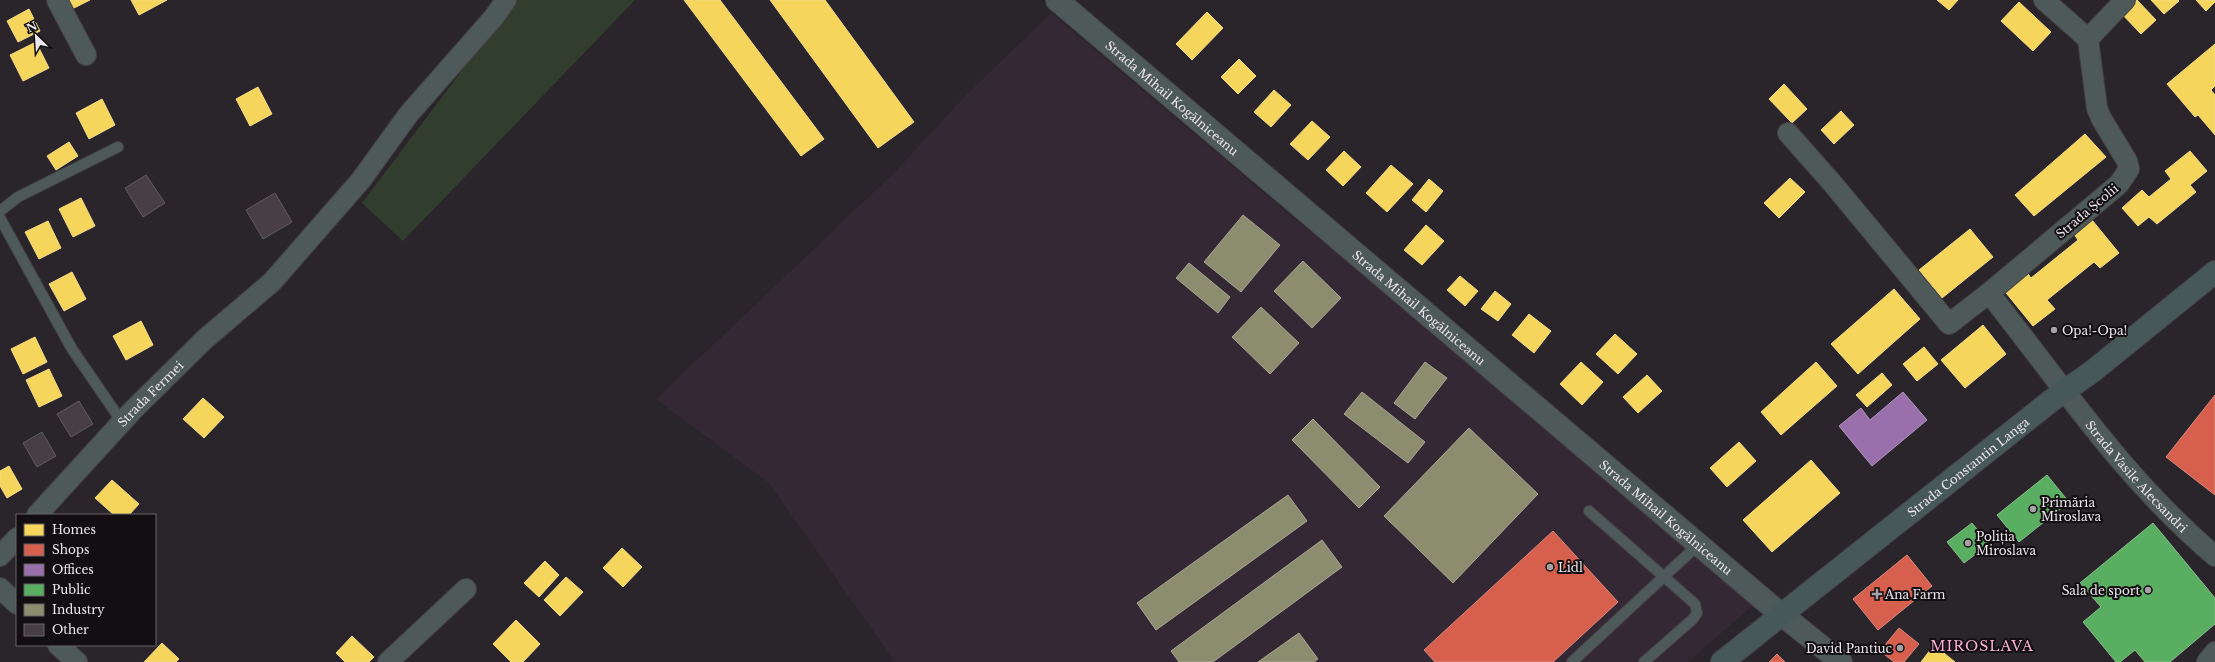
<svg xmlns="http://www.w3.org/2000/svg" width="2215" height="662" viewBox="0 0 2215 662" font-family="'Libre Baskerville',serif">
	<style>
		.built { fill: #342834 }
		.green { fill: #323e2d }
		.homes { fill: #f6d55c; stroke: #f3da87 }
		.shops { fill: #d6604d; stroke: #dc887c }
		.offices { fill: #9970ab; stroke: #b293be }
		.public { fill: #5aae61; stroke: #86bf8a }
		.industry { fill: #8c8c6e; stroke: #a8a794 }
		.building { fill: #483f44; stroke: #605b5e }
		.lines { fill: none; stroke-linecap: round; stroke-linejoin: round }
		.service-casing { stroke: #444144; stroke-width: 12 }
		.minor-casing { stroke: #444144; stroke-width: 22 }
		.tertiary-casing { stroke: #444144; stroke-width: 24 }
		.secondary-casing { stroke: #444144; stroke-width: 24 }
		.service { stroke: #4e5a59; stroke-width: 10 }
		.minor { stroke: #4e5a59; stroke-width: 20 }
		.tertiary { stroke: #4e5a59; stroke-width: 22 }
		.secondary { stroke: #475858; stroke-width: 22 }
		.poi-dot { fill: #a7a2a7; stroke: #120e11; stroke-width: 1.5 }
		.labels { text-anchor: middle; dominant-baseline: central; stroke-width: 4; stroke-linejoin: round; paint-order: stroke }
		.street-label { font-size: 12px; fill: #ebe6eb; stroke: #120e11 }
		.poi-label { font-size: 12px; fill: #ebe6eb; stroke: #120e11; text-anchor: start }
		.quarter-label { font-size: 14px; letter-spacing: 1px; fill: #fbaed1; stroke: #120e11 }
	</style>
	<rect width="100%" height="100%" fill="#2a252a"/>
	<path class="built" d="M1051,13L1285,211L1398,302L1758,601L1688,662H895L769,483L656,399L894,173L966,95Z"/>
	<path class="green" d="M515,0H635L403,241L362,203Z"/>
	<g class="homes">
		<path d="M64,0H90L70,10Z"/>
		<path d="M131,0H167L139,15Z"/>
		<path d="M684,0H720L824,139L801,156Z"/>
		<path d="M770,0H825L914,122L878,148Z"/>
		<path d="M1937,0H1958L1949,10Z"/>
		<path d="M2134,0H2137L2156,20L2141,34L2120,12Z"/>
		<path d="M2151,0H2178L2179,1L2164,14Z"/>
		<path d="M2196,0H2215V2L2206,11Z"/>
		<path d="M2019,2L2051,32L2033,51L2001,21Z"/>
		<path d="M29,9L40,31L18,42L7,21Z"/>
		<path d="M1207,12L1223,28L1192,60L1176,44Z"/>
		<path d="M36,42L49,68L23,81L10,55Z"/>
		<path d="M2215,44V86L2211,90L2215,95V135L2198,115L2195,117L2167,84Z"/>
		<path d="M1239,59L1256,76L1238,94L1221,77Z"/>
		<path d="M1784,84L1807,109L1792,123L1769,99Z"/>
		<path d="M258,87L272,114L250,126L236,99Z"/>
		<path d="M1274,90L1291,105L1271,127L1254,112Z"/>
		<path d="M102,99L115,125L89,139L76,113Z"/>
		<path d="M1841,111L1854,125L1834,144L1821,130Z"/>
		<path d="M1312,121L1330,137L1308,160L1290,144Z"/>
		<path d="M2085,134L2106,157L2034,216L2015,195Z"/>
		<path d="M69,142L78,156L56,170L47,156Z"/>
		<path d="M1344,151L1361,167L1343,186L1326,170Z"/>
		<path d="M2190,151L2207,171L2190,185L2196,192L2157,224L2149,217L2138,226L2122,208L2142,190L2149,197L2171,179L2165,171Z"/>
		<path d="M1391,165L1413,184L1387,212L1366,193Z"/>
		<path d="M1790,178L1805,192L1779,218L1764,203Z"/>
		<path d="M1429,179L1443,191L1426,212L1412,200Z"/>
		<path d="M81,198L95,226L73,237L59,209Z"/>
		<path d="M2092,220L2119,253L2100,268L2094,262L2047,300L2055,309L2033,326L2002,288L2025,270L2031,278L2078,240L2074,234Z"/>
		<path d="M48,221L61,248L39,259L25,232Z"/>
		<path d="M1426,225L1444,241L1422,265L1404,250Z"/>
		<path d="M1970,229L1993,257L1942,298L1919,270Z"/>
		<path d="M72,272L86,299L64,311L49,284Z"/>
		<path d="M1460,276L1478,291L1465,306L1447,290Z"/>
		<path d="M1894,289L1920,319L1858,374L1831,344Z"/>
		<path d="M1495,291L1511,304L1498,321L1481,309Z"/>
		<path d="M1529,314L1551,331L1534,353L1512,335Z"/>
		<path d="M141,321L153,345L126,360L113,336Z"/>
		<path d="M1983,325L2006,354L1965,388L1941,360Z"/>
		<path d="M1615,334L1637,354L1618,374L1596,354Z"/>
		<path d="M35,337L47,362L23,374L11,349Z"/>
		<path d="M1924,347L1938,364L1917,381L1903,364Z"/>
		<path d="M1581,362L1603,382L1582,405L1560,384Z"/>
		<path d="M1816,362L1837,386L1781,435L1761,412Z"/>
		<path d="M49,369L62,396L39,407L26,380Z"/>
		<path d="M1882,373L1892,385L1867,407L1856,395Z"/>
		<path d="M1647,375L1662,391L1638,413L1623,397Z"/>
		<path d="M203,398L224,417L204,438L183,419Z"/>
		<path d="M1739,442L1756,461L1727,487L1710,468Z"/>
		<path d="M1811,460L1840,493L1772,552L1743,520Z"/>
		<path d="M9,466L22,489L7,498L0,486V471Z"/>
		<path d="M112,480L139,504L129,515H114L95,498Z"/>
		<path d="M622,548L642,567L623,587L603,568Z"/>
		<path d="M545,561L559,575L539,597L524,583Z"/>
		<path d="M566,577L583,592L560,616L544,600Z"/>
		<path d="M516,620L540,644L523,662H511L493,644Z"/>
		<path d="M352,636L374,657L369,662H345L336,653Z"/>
		<path d="M162,643L179,659L176,662H144Z"/>
		<path d="M1934,645L1955,662H1921Z"/>
	</g>
	<g class="shops">
		<path d="M2215,395V495L2166,457Z"/>
		<path d="M1553,531L1618,602L1553,662H1435L1424,650Z"/>
		<path d="M1907,555L1932,586L1878,630L1853,599Z"/>
		<path d="M1899,628L1919,644L1904,662H1894L1880,651Z"/>
		<path d="M1777,654L1785,662H1769Z"/>
	</g>
	<path class="offices" d="M1903,392L1927,420L1872,466L1839,426L1861,408L1870,420Z"/>
	<g class="public">
		<path d="M2047,475L2069,502L2019,542L1997,515Z"/>
		<path d="M1972,523L1989,544L1964,563L1947,542Z"/>
		<path d="M2153,523L2215,598V624L2170,662H2145L2135,650L2120,662H2116L2083,622L2101,607L2080,583Z"/>
	</g>
	<g class="industry">
		<path d="M1243,215L1280,245L1241,292L1204,262Z"/>
		<path d="M1303,261L1341,298L1312,328L1274,291Z"/>
		<path d="M1189,263L1230,297L1218,313L1176,278Z"/>
		<path d="M1261,307L1299,343L1270,374L1232,337Z"/>
		<path d="M1425,362L1447,378L1415,419L1394,403Z"/>
		<path d="M1362,392L1425,442L1408,463L1344,414Z"/>
		<path d="M1313,419L1380,487L1359,508L1292,440Z"/>
		<path d="M1469,428L1538,494L1453,583L1384,516Z"/>
		<path d="M1288,495L1307,521L1156,630L1137,603Z"/>
		<path d="M1322,540L1342,567L1213,662H1179L1171,651Z"/>
		<path d="M1299,633L1318,659L1314,662H1258Z"/>
	</g>
	<g class="building">
		<path d="M146,175L165,203L143,217L125,188Z"/>
		<path d="M275,193L292,222L263,239L246,210Z"/>
		<path d="M79,401L93,424L71,437L57,414Z"/>
		<path d="M42,432L56,456L37,467L23,443Z"/>
	</g>
	<g class="lines">
		<defs>
			<g id="service">
				<path d="M0,211L18,197L118,147"/>
				<path d="M0,218L72,349L122,422"/>
				<path d="M1589,511L1695,604L1697,613L1693,619L1644,662"/>
				<path d="M1572,662L1699,544"/>
			</g>
			<g id="minor">
				<path d="M57,0L86,55"/>
				<path d="M2044,0L2088,39"/>
				<path id="s1" d="M2088,39L2097,108L2101,118L2127,161L2129,169L2119,184L1989,293C2062,385 2124,479 2215,556"/>
				<path d="M2088,39L2125,0"/>
				<path d="M1788,133L1833,184L1949,324L1989,293"/>
				<path id="s2" d="M37,515L132,411L205,339L272,282L361,180L408,115L494,17L506,0"/>
				<path d="M0,556L17,538"/>
				<path d="M0,588L17,604"/>
				<path d="M58,645L77,662"/>
				<path d="M388,662L466,589"/>
				<path d="M2207,662L2215,652"/>
			</g>
			<g id="tertiary">
				<path id="s3" d="M1057,0L1771,606L1841,662"/>
			</g>
			<g id="secondary">
				<path id="s4" d="M1722,662L2052,400L2093,371L2215,272"/>
			</g>
		</defs>
		<use href="#service" class="service-casing"/>
		<use href="#minor" class="minor-casing"/>
		<use href="#tertiary" class="tertiary-casing"/>
		<use href="#secondary" class="secondary-casing"/>
		<use href="#service" class="service"/>
		<use href="#minor" class="minor"/>
		<use href="#tertiary" class="tertiary"/>
		<use href="#secondary" class="secondary"/>
	</g>
	<g class="poi-dot">
		<circle cx="2054" cy="330" r="4"/>
		<circle cx="2033" cy="509" r="4"/>
		<circle cx="1968" cy="543" r="4"/>
		<circle cx="1550" cy="567" r="4"/>
		<circle cx="2148" cy="590" r="4"/>
		<path d="M1875 588h4v4h4v4h-4v4h-4v-4h-4v-4h4z"/>
		<circle cx="1900" cy="648" r="4"/>
	</g>
	<g class="labels">
		<g class="street-label">
			<text stroke="none"><textPath href="#s3" startOffset="151">Strada Mihail Kogălniceanu</textPath></text>
			<text transform="translate(2087 211) rotate(-40)">Strada Școlii</text>
			<text stroke="none"><textPath href="#s3" startOffset="475">Strada Mihail Kogălniceanu</textPath></text>
			<text stroke="none"><textPath href="#s2" startOffset="166">Strada Fermei</textPath></text>
			<text stroke="none"><textPath href="#s4" startOffset="314">Strada Constantin Langa</textPath></text>
			<text stroke="none"><textPath href="#s1" startOffset="562">Strada Vasile Alecsandri</textPath></text>
			<text stroke="none"><textPath href="#s3" startOffset="799">Strada Mihail Kogălniceanu</textPath></text>
		</g>
		<g class="poi-label">
			<text x="2062" y="330">Opa!-Opa!</text>
			<text x="2041" y="502">Primăria<tspan x="2041" dy="14">Miroslava</tspan></text>
			<text x="1976" y="536">Poliția<tspan x="1976" dy="14">Miroslava</tspan></text>
			<text x="1558" y="567">Lidl</text>
			<text x="2140" y="590" text-anchor="end">Sala de sport</text>
			<text x="1885" y="594">Ana Farm</text>
			<text x="1892" y="648" text-anchor="end">David Pantiuc</text>
		</g>
		<g class="quarter-label">
			<text x="1982" y="646">MIROSLAVA</text>
		</g>
	</g>
	<rect x="16" y="514" width="140" height="132" fill="#120e11" stroke="#696468"/>
	<rect x="24" y="524" width="20" height="12" fill="#f6d55c" stroke="#696468"/>
	<text x="52" y="534" font-size="12" fill="#ebe6eb">Homes</text>
	<rect x="24" y="544" width="20" height="12" fill="#d6604d" stroke="#696468"/>
	<text x="52" y="554" font-size="12" fill="#ebe6eb">Shops</text>
	<rect x="24" y="564" width="20" height="12" fill="#9970ab" stroke="#696468"/>
	<text x="52" y="574" font-size="12" fill="#ebe6eb">Offices</text>
	<rect x="24" y="584" width="20" height="12" fill="#5aae61" stroke="#696468"/>
	<text x="52" y="594" font-size="12" fill="#ebe6eb">Public</text>
	<rect x="24" y="604" width="20" height="12" fill="#8c8c6e" stroke="#696468"/>
	<text x="52" y="614" font-size="12" fill="#ebe6eb">Industry</text>
	<rect x="24" y="624" width="20" height="12" fill="#483f44" stroke="#696468"/>
	<text x="52" y="634" font-size="12" fill="#ebe6eb">Other</text>
	<g transform="translate(36 36) rotate(335)" stroke="#120e11" stroke-width="3" paint-order="stroke">
	<path d="M0-3L7 15L0 10L-7 15Z" fill="#ebe6eb"/>
	<text y="-6" font-size="11" font-weight="bold" text-anchor="middle" fill="#ebe6eb">N</text>
	</g>
</svg>
